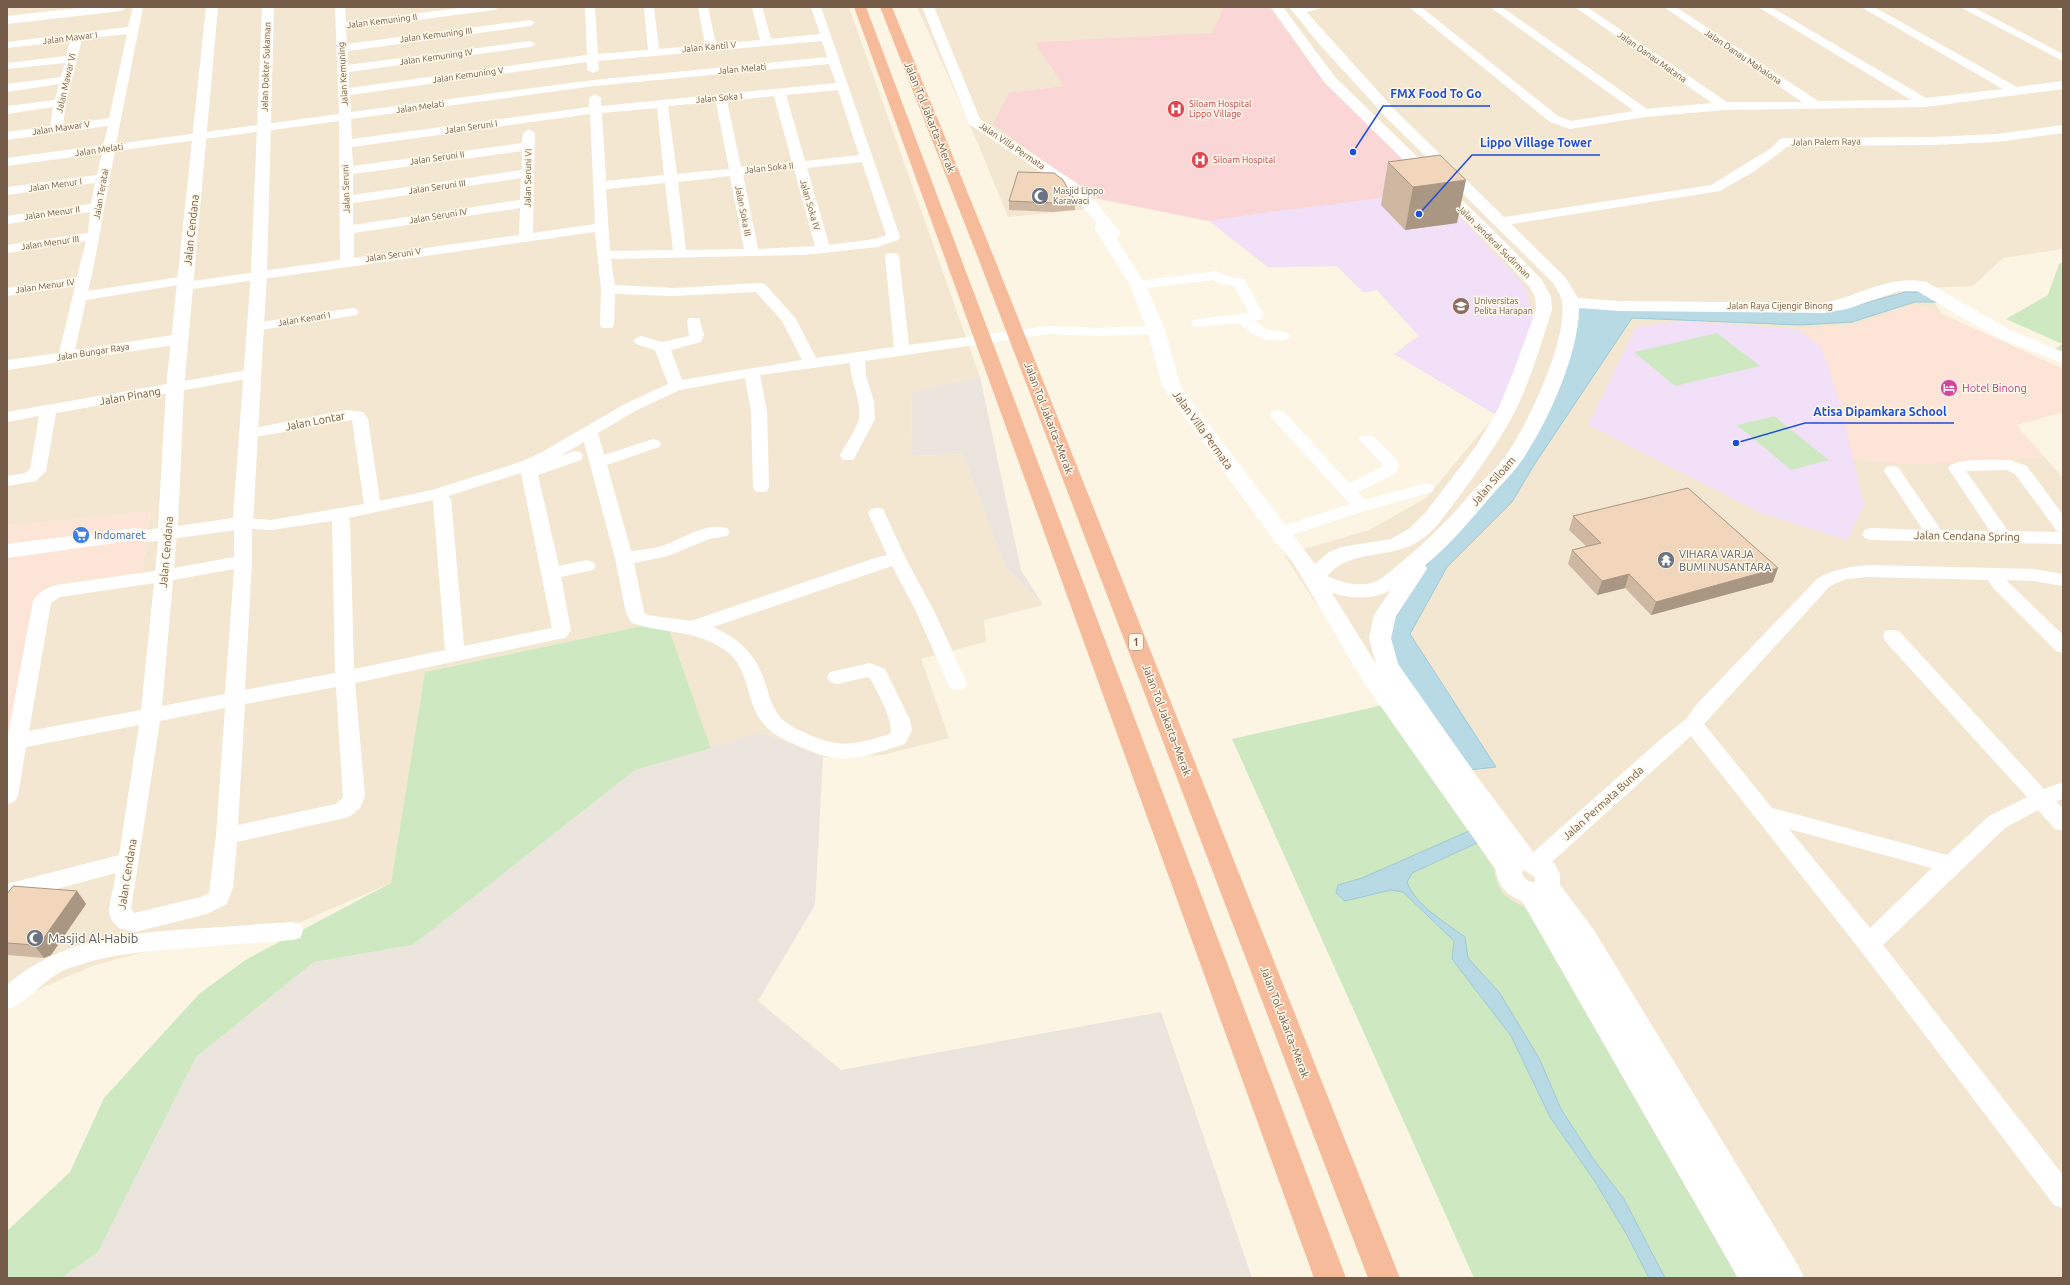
<svg xmlns="http://www.w3.org/2000/svg" width="2070" height="1285" viewBox="0 0 2070 1285" font-family="Ubuntu,sans-serif">
	<style>
		.residential { fill: #f4e7d1 }
		.commercial { fill: #fce5d7 }
		.industrial { fill: #ebe5de }
		.education { fill: #f2e0f8 }
		.medical { fill: #fad6d7 }
		.green { fill: #cee9c2 }
		.water { fill: #b8dae5; stroke: #9ec9d7 }
		.lines { fill: none; stroke-linecap: round; stroke-linejoin: round }
		.street { fill: #fff; fill-rule: evenodd }
		.secondary { fill: #fff; fill-rule: evenodd }
		.highway { fill: #f6bb9a; fill-rule: evenodd }
		.wall { fill: #cfb8a1 }
		.shaded-wall { fill: #a99683 }
		.building { fill: #f1d6bb; stroke: #a99683 }
		.labels { text-anchor: middle; dominant-baseline: central; stroke-width: 3; stroke-linejoin: round; paint-order: stroke }
		.far-street-label { font-size: 9px; fill: #745c49; stroke: #fff8e9 }
		.far-health-label { font-size: 9px; fill: #be3a42; stroke: #fff8e9; text-anchor: start }
		.far-worship-label { font-size: 9px; fill: #5b616d; stroke: #fff8e9; text-anchor: start }
		.far-education-label { font-size: 9px; fill: #785e54; stroke: #fff8e9; text-anchor: start }
		.shield { fill: #fff8e9; stroke: #9e8b79; stroke-width: 1 }
		.shield-label { font-size: 10px; font-weight: bold; fill: #745c49 }
		.street-label { font-size: 11px; fill: #745c49; stroke: #fff8e9 }
		.hotel-label { font-size: 11px; fill: #b23c85; stroke: #fff8e9; text-anchor: start }
		.shop-label { font-size: 11px; fill: #366cbe; stroke: #fff8e9; text-anchor: start }
		.worship-label { font-size: 11px; fill: #5b616d; stroke: #fff8e9; text-anchor: start }
		.near-worship-label { font-size: 13px; fill: #5b616d; stroke: #fff8e9; text-anchor: start }
		.leader { fill: none; stroke: #1d4ed8; stroke-width: 1.5 }
		.callout-dot { fill: #1d4ed8; stroke: #fff8e9; stroke-width: 1.5 }
		.callout-label { font-size: 12px; text-anchor: middle; font-weight: bold; fill: #1d4ed8; stroke: #fff8e9; stroke-width: 3; stroke-linejoin: round; paint-order: stroke }
	</style>
	<rect width="100%" height="100%" fill="#fcf5e3"/>
	<g class="residential">
		<path d="M7,7H849L980,377L912,392L911,456L963,454L1005,567L1043,605L984,620L986,642L921,659L949,738L883,755L823,757L761,732L711,748L666,621L425,672L391,883L296,924L197,938L92,966L7,1003V760L43,585L142,573L150,512L7,526Z"/>
		<path d="M917,7H2063V249L2003,258L1973,286L1926,288L1942,315L2063,369V412L2016,425L2063,478V1278H1478L1422,763L1284,555L1369,530L1426,498L1496,414L1394,354L1419,336L1377,290L1363,292L1337,266L1268,267L1209,221L1095,198L1082,210L1008,217L976,139Z"/>
	</g>
	<g class="commercial">
		<path d="M1912,305L1927,307L2063,369V412L2016,425L2045,458L1912,464L1853,460L1841,407L1821,346L1797,329L1855,324Z"/>
		<path d="M150,511L142,573L43,585L7,760V526Z"/>
	</g>
	<g class="industrial">
		<path d="M980,377L1021,570L1043,605L1005,567L963,454L911,456L912,392Z"/>
		<path d="M761,732L823,757L815,905L758,1001L841,1070L1161,1012L1252,1278H62L98,1252L196,1057L314,962L413,945L635,770Z"/>
	</g>
	<g class="education">
		<path d="M1435,190L1526,287L1534,321L1496,415L1394,354L1419,336L1377,290L1363,292L1337,266L1268,267L1209,221L1276,211Z"/>
		<path d="M1681,321L1797,329L1821,346L1841,407L1864,506L1847,540L1761,513L1588,425L1636,327Z"/>
	</g>
	<path class="medical" d="M1224,7H1269L1323,81L1435,190L1329,205L1276,211L1209,221L1095,198L993,124L1009,93L1064,86L1036,45L1040,42L1212,33Z"/>
	<g class="green">
		<path d="M2063,262V354L2054,350L2062,344L2006,319L2048,295L2059,264Z"/>
		<path d="M1717,333L1760,366L1675,386L1634,352Z"/>
		<path d="M1774,416L1829,460L1791,470L1737,425Z"/>
		<path d="M666,621L711,748L635,770L413,945L314,962L196,1057L98,1252L62,1278H7V1231L70,1172L104,1098L200,993L247,959L391,883L425,672Z"/>
		<path d="M1383,705L1494,868C1497,893 1505,897 1526,908L1738,1278H1474L1232,739Z"/>
	</g>
	<g class="water">
		<path d="M1906,292H1929L1943,302H1915L1852,322L1800,325L1632,318L1534,465L1512,502L1447,567L1410,634L1496,767L1469,770L1394,662L1388,636L1389,616L1432,554L1519,460L1574,303L1838,310Z"/>
		<path d="M1469,831L1477,843L1412,873L1407,882C1416,906 1445,922 1465,937L1468,958L1499,992L1539,1058L1561,1109L1594,1160L1624,1199L1665,1278H1649L1627,1235L1594,1180L1550,1117L1511,1036L1452,959L1454,941L1403,892L1391,890L1345,901L1336,893L1338,885L1362,878Z"/>
	</g>
	<g class="lines">
		<g class="street">
			<path d="M133,7H143L116,144L339,114L335,7H345L346,22L468,7H499L494,10L346,29L347,44L530,20L535,23L530,26L348,51V65L530,41L536,44L530,47L349,72V88L587,55L585,7H595L598,54L648,50L644,7H654L659,49L705,45L698,7H708L716,44L760,40L752,7H762L771,39L820,34L811,7H821L900,237L898,240L877,247L804,255L611,259L615,285L674,288L760,283L765,284L796,319L816,358L894,347L885,256L887,253H897L899,256L909,345L1049,326L1099,328L1156,326L1161,327L1163,330L1161,333L1156,334L1099,336L1049,334L865,361L866,376L874,402L875,419L856,455L854,459L848,460L842,459L840,455C845,446 857,428 859,419C862,401 850,381 850,363L760,375L767,411L769,487L767,491L761,492L755,491L753,487L751,411L745,378L680,390L637,410L598,433L604,455L653,439L659,441L661,444L659,447L607,465L631,551C641,550 652,549 662,546C683,539 704,522 727,528L730,532L727,536L709,539L668,556L634,563L644,612L647,615L691,621L872,559L887,555L868,513L871,509L877,508L883,509L906,559L934,611L967,683L964,688L957,690L950,688L916,611L892,566L713,627C738,638 755,653 764,680C768,690 770,702 776,711C780,720 791,726 799,730C838,749 850,746 890,734C895,722 876,690 870,678L868,677L837,684L830,682L827,677L830,672L870,663L885,669L910,720L912,730L905,744C857,759 842,767 794,744C777,737 764,729 756,712C747,693 746,669 730,654C699,628 667,635 632,623L626,613L615,558L584,442L560,456L575,451L581,452L583,456L581,460L538,475L559,566L587,560L593,562L596,566L593,570L561,577L571,630L566,638L559,639L355,683L365,796L360,808L349,817L237,842L233,887L227,904L207,914L135,932L119,928L113,922L110,916L109,909L116,873L7,902V884L119,855L139,725L26,747L18,796L14,802L7,804V740L33,601C39,592 46,588 56,585L155,571L159,533L162,529L168,527L174,529L177,533L174,568L234,557V523L237,519L243,518L271,520L364,504L352,420L249,438L243,436L241,433L243,430L347,410L363,412L368,419L380,501L432,490L523,461L542,452L625,404L668,384L655,350L636,344L633,341L636,338L641,336L662,342L689,336L687,321L689,318H699L704,335L701,342L671,350L682,380L802,360L782,321L756,292L674,296L615,294L614,325L612,328H602L600,325L601,289L595,232L186,290L181,289L179,285L86,300L75,350L180,334L185,336L188,339L185,342L180,344L7,370V360L59,353L75,286L7,296V288L77,277L86,241L7,253V245L88,233L90,212L7,224V216L91,204L95,183L7,195V187L97,175L102,153L7,166V158L103,145L108,126L7,140V132L50,126L53,107L7,114V106L55,100L59,84L7,92V84L61,77L65,63L7,69V63L66,56L70,41L7,48V42L128,27ZM127,34L109,118L63,125L66,103L82,39ZM822,41L827,57L594,80L351,112L350,95L587,62V70L593,73L599,70L598,61ZM829,64L836,83L601,106V98L595,94L589,98V107L352,139L351,119L594,86ZM838,90L859,155L805,161L786,95ZM774,96L792,162L741,167L727,101ZM716,102L729,169L677,174L668,106ZM657,108L664,175L606,181L602,113ZM590,114L595,224L533,233L535,133L529,129L523,133L522,143L353,166L352,147ZM339,121L340,260L193,281L191,277L186,276L88,291C99,245 105,198 115,151ZM522,151V170L353,195V174ZM862,162L886,235L875,239L829,245L807,168ZM794,169L815,246L758,249L743,175ZM730,176L744,249L686,250L678,182ZM521,178L520,200L353,225V203ZM665,183L673,250L610,251L606,189ZM520,208L519,235L354,258V233ZM521,473L552,628L464,646L451,499L448,496ZM433,500L445,650L354,669L350,521L348,518ZM332,521L335,673L245,690L252,561V529L271,530ZM234,569L225,694L162,706L173,580ZM154,583L141,710L29,731L51,603L60,597ZM336,687L343,798L336,804L238,825L245,704ZM225,708L216,836L209,893L201,897L134,913L131,909L160,721Z"/>
			<path d="M1302,7H1319L1318,9L1299,14L1295,13L1294,11L1295,9Z"/>
			<path d="M1409,7H1421L1558,116L1571,121L1634,111L1490,7H1502L1647,109L1712,103L1575,7H1587L1727,102H1802L1664,7H1676L1818,101L1911,100L1758,7H1771L1926,98L2003,89L1861,7H1874L2017,87L2063,81V89L1925,107L1724,110L1645,117L1570,129L1550,122Z"/>
			<path d="M1960,7H1973L2063,54V61Z"/>
			<path d="M2057,7H2063V10L2058,9Z"/>
			<path d="M1778,144L1782,145L1784,148L1782,151L1753,172L1720,191L1499,226L1492,222L1499,218L1711,185Z"/>
			<path d="M1217,271L1227,276L1244,279L1263,313L1261,319L1254,321L1266,329L1288,333L1290,336L1288,339C1270,344 1252,336 1239,323L1198,327L1193,326L1191,323L1193,320L1198,319L1249,313L1234,286L1218,283L1214,280L1146,288L1141,287L1139,284L1141,281L1146,280Z"/>
			<path d="M352,308L357,309L359,312L357,315L255,331L250,330L248,327L250,324L255,323Z"/>
			<path d="M253,369L258,371L261,374L258,377L56,413L46,471L36,481L7,486V476L25,473L30,469L39,416L7,422V412Z"/>
			<path d="M1278,410L1284,412L1349,483L1382,467V464L1359,439L1361,436H1373L1396,459C1399,464 1399,468 1396,473L1358,492L1365,500L1426,483L1432,484L1434,488L1432,492L1367,510L1289,536L1283,534L1280,530L1283,526L1350,504L1272,418L1270,415L1272,412Z"/>
			<path d="M2010,460L2027,466L2063,515V544L1871,540L1865,538L1862,534L1865,530L1871,528L1923,530L1884,471L1886,467L1892,466L1898,467L1941,530L1990,531L1948,468C1955,457 1996,460 2010,460ZM2007,470L2015,474L2057,531L2063,532L2008,531L1966,471Z"/>
			<path d="M1868,565L2034,569L2063,574V586L2034,581L2006,580L2063,635V653L2056,651L1994,589L1988,580L1868,577L1846,579L1830,586L1704,724L1772,808L1947,855L1989,816L2027,797L1885,641L1883,636L1885,631L1892,630L1899,631L2044,789L2063,782V799L2056,801L2063,809V831L2055,829L2038,810L2005,828L1883,945L2063,1175V1208L2054,1205L1861,951L1691,736L1544,869L1536,872L1528,869L1525,863L1528,857L1662,738L1686,719L1697,704L1818,578C1834,569 1850,567 1868,565ZM1789,829L1932,868L1870,928Z"/>
			<path d="M292,922L300,924L303,931L300,938L292,940C258,943 223,945 189,948C147,951 107,954 67,969C44,978 28,1003 7,1010V985C60,939 122,934 189,929C223,927 258,924 292,922Z"/>
		</g>
		<g class="secondary">
			<path d="M88,7H127L121,11L7,24V16Z"/>
			<path d="M206,7H218L184,388L178,526L233,518L251,272L262,7H274L267,272L253,523L250,527L243,529L149,542L136,540L7,558V544L136,528L149,530L158,528L166,388Z"/>
			<path d="M922,7H934L980,119L1078,184L1093,199L1119,231L1121,234L1116,238L1146,285L1165,330L1181,387L1315,564L1329,552L1341,547L1391,539L1410,528L1426,512L1477,445L1499,407L1513,373L1536,310L1535,297L1529,286L1496,251L1325,83L1271,7H1283L1335,77L1508,245L1542,280L1551,297L1552,310C1541,343 1532,376 1517,407C1502,438 1481,466 1461,494C1448,510 1437,530 1419,541C1390,560 1351,548 1327,576C1341,582 1357,587 1371,583C1382,580 1391,571 1399,564C1427,542 1451,517 1474,490C1485,478 1498,468 1507,454C1528,423 1568,340 1562,302C1561,295 1557,289 1553,283L1385,116L1321,46L1289,7H1302L1395,110L1565,277L1578,298L1619,301L1824,303C1857,297 1891,274 1926,282L2008,329L2063,352V363L1996,337L1917,291H1899L1847,309L1824,313L1619,311L1579,308C1579,354 1547,425 1520,463C1510,477 1497,488 1486,502C1467,524 1448,547 1425,565L1427,569L1396,616L1391,638L1398,664L1476,775L1534,853L1547,858L1554,863L1560,874V885L1592,927L1799,1267L1804,1278H1738L1522,901C1508,896 1497,885 1496,870L1363,681L1292,561L1273,539L1163,387L1147,330L1130,285L1095,229L1096,222L1068,190L969,124ZM1391,590L1374,615L1369,638L1376,664L1332,593C1353,599 1372,600 1391,590ZM1524,870L1535,877V882C1529,883 1523,879 1522,872Z"/>
			<path d="M2063,125V133L1997,142L1933,145L1789,146L1778,152L1773,151L1771,148L1780,139L1785,138L1933,137L1997,134Z"/>
		</g>
		<g class="highway">
			<path d="M854,7H866L1346,1278H1314Z"/>
			<path d="M880,7H892L993,255L1400,1278H1368L977,255Z"/>
		</g>
	</g>
	<g class="wall">
		<path d="M1388,162L1457,223L1405,230L1381,205Z"/>
		<path d="M1009,201H1075V210L1052,212L1009,210Z"/>
		<path d="M1573,516L1773,582L1651,615L1625,588L1597,595L1568,564L1572,550L1587,547L1569,530Z"/>
		<path d="M77,891L86,904L51,955L44,958L7,955V894Z"/>
	</g>
	<g class="shaded-wall">
		<path d="M1466,180L1457,223L1405,230L1413,187Z"/>
		<path d="M1778,568L1773,582L1651,615L1656,602Z"/>
		<path d="M1629,574L1625,588L1597,595L1602,581Z"/>
		<path d="M77,891L86,904L51,955L44,958L34,945Z"/>
	</g>
	<g class="building">
		<path d="M1440,155L1466,180L1413,187L1388,162Z"/>
		<path d="M1018,172L1054,173L1063,180L1075,201L1052,203L1009,201Z"/>
		<path d="M1688,488L1778,568L1656,602L1629,574L1602,581L1572,550L1601,543L1573,516Z"/>
		<path d="M13,886L77,891L41,942L34,945L7,943V894Z"/>
	</g>
	<defs>
		<symbol id="hospital-disc" viewBox="-11 -11 22 22"><circle r="9.5" fill="#e0444e" stroke="#fff8e9"/><path d="M-5-5h3v3.5h4V-5h3V5h-3V1.5h-4V5h-3Z" fill="#fff"/></symbol>
		<symbol id="mosque-disc" viewBox="-11 -11 22 22"><circle r="9.5" fill="#6b7280" stroke="#fff8e9"/><path d="M3.5-4.9A6 6 0 1 0 3.5 4.9A5 5 0 1 1 3.5-4.9Z" fill="#fff"/></symbol>
		<symbol id="university-disc" viewBox="-11 -11 22 22"><circle r="9.5" fill="#8d6e63" stroke="#fff8e9"/><path d="M0-5L7-2L0 1L-7-2ZM-4 1L0 2.5L4 1V4Q0 6-4 4Z" fill="#fff"/></symbol>
		<symbol id="hotel-disc" viewBox="-11 -11 22 22"><circle r="9.5" fill="#d1479c" stroke="#fff8e9"/><path d="M-6-4.5h1.5V1H6V5H4.5V3h-9V5H-6ZM-4 0a1.8 1.8 0 1 1 3.6 0ZM.5 0V-2.5h3Q6-2.5 6 0Z" fill="#fff"/></symbol>
		<symbol id="supermarket-disc" viewBox="-11 -11 22 22"><circle r="9.5" fill="#3f7fe0" stroke="#fff8e9"/><path d="M-6-5.5h2.5l.6 2H6L4.5 2H-2.5L-4.4-4H-6ZM-1.5 3.2a1.3 1.3 0 1 0 .1 0ZM3 3.2a1.3 1.3 0 1 0 .1 0Z" fill="#fff"/></symbol>
		<symbol id="temple-disc" viewBox="-11 -11 22 22"><circle r="9.5" fill="#6b7280" stroke="#fff8e9"/><path d="M0-6L5-2H3V0L6.5 2.5H4V6H1.5V3h-3V6H-4V2.5H-6.5L-3 0V-2H-5Z" fill="#fff"/></symbol>
	</defs>
	<g fill-rule="evenodd">
		<use href="#hospital-disc" x="1166" y="99" width="20" height="20"/>
		<use href="#hospital-disc" x="1190" y="150" width="20" height="20"/>
		<use href="#mosque-disc" x="1030" y="186" width="20" height="20"/>
		<use href="#university-disc" x="1451" y="296" width="20" height="20"/>
		<use href="#hotel-disc" x="1939" y="378" width="20" height="20"/>
		<use href="#supermarket-disc" x="71" y="525" width="20" height="20"/>
		<use href="#temple-disc" x="1656" y="550" width="20" height="20"/>
		<use href="#mosque-disc" x="25" y="928" width="20" height="20"/>
	</g>
	<g class="labels">
		<g class="far-street-label">
			<text transform="translate(382 21) rotate(-7)">Jalan Kemuning II</text>
			<text transform="translate(436 35) rotate(-7)">Jalan Kemuning III</text>
			<text transform="translate(70 38) rotate(-7)">Jalan Mawar I</text>
			<text transform="translate(709 47) rotate(-5)">Jalan Kantil V</text>
			<text transform="translate(436 57) rotate(-8)">Jalan Kemuning IV</text>
			<text transform="translate(1652 57) rotate(35)">Jalan Danau Matana</text>
			<text transform="translate(1743 57) rotate(34)">Jalan Danau Mahalona</text>
			<text transform="translate(266 67) rotate(-88)">Jalan Dokter Sukaman</text>
			<text transform="translate(742 69) rotate(-5)">Jalan Melati</text>
			<text transform="translate(343 74) rotate(-93)">Jalan Kemuning</text>
			<text transform="translate(468 75) rotate(-8)">Jalan Kemuning V</text>
			<text transform="translate(66 83) rotate(-77)">Jalan Mawar VI</text>
			<text transform="translate(719 98) rotate(-5)">Jalan Soka I</text>
			<text transform="translate(420 107) rotate(-8)">Jalan Melati</text>
			<text transform="translate(471 127) rotate(-8)">Jalan Seruni I</text>
			<text transform="translate(61 128) rotate(-8)">Jalan Mawar V</text>
			<text transform="translate(1826 142) rotate(-1)">Jalan Palem Raya</text>
			<text transform="translate(1012 146) rotate(34)">Jalan Villa Permata</text>
			<text transform="translate(99 150) rotate(-8)">Jalan Melati</text>
			<text transform="translate(437 158) rotate(-8)">Jalan Seruni II</text>
			<text transform="translate(769 168) rotate(-6)">Jalan Soka II</text>
			<text transform="translate(528 178) rotate(-89)">Jalan Seruni VI</text>
			<text transform="translate(55 185) rotate(-8)">Jalan Menur I</text>
			<text transform="translate(437 187) rotate(-8)">Jalan Seruni III</text>
			<text transform="translate(346 189) rotate(-92)">Jalan Seruni</text>
			<text transform="translate(101 194) rotate(-80)">Jalan Teratai</text>
			<text transform="translate(810 205) rotate(74)">Jalan Soka IV</text>
			<text transform="translate(743 211) rotate(79)">Jalan Soka III</text>
			<text transform="translate(52 213) rotate(-8)">Jalan Menur II</text>
			<text transform="translate(438 216) rotate(-9)">Jalan Seruni IV</text>
			<text transform="translate(1494 242) rotate(45)">Jalan Jenderal Sudirman</text>
			<text transform="translate(50 243) rotate(-8)">Jalan Menur III</text>
			<text transform="translate(393 255) rotate(-8)">Jalan Seruni V</text>
			<text transform="translate(45 286) rotate(-8)">Jalan Menur IV</text>
			<text x="1780" y="306">Jalan Raya Cijengir Binong</text>
			<text transform="translate(304 319) rotate(-9)">Jalan Kenari I</text>
			<text transform="translate(93 352) rotate(-9)">Jalan Bungar Raya</text>
		</g>
		<g class="far-health-label">
			<text x="1189" y="104">Siloam Hospital<tspan x="1189" dy="10">Lippo Village</tspan></text>
			<text x="1213" y="160">Siloam Hospital</text>
		</g>
		<g class="far-worship-label">
			<text x="1053" y="191">Masjid Lippo<tspan x="1053" dy="10">Karawaci</tspan></text>
		</g>
		<g class="far-education-label">
			<text x="1474" y="301">Universitas<tspan x="1474" dy="10">Pelita Harapan</tspan></text>
		</g>
		<rect class="shield" x="1129" y="634" width="14" height="16" rx="3"/>
		<g class="shield-label">
			<text x="1136" y="642">1</text>
		</g>
		<g class="street-label">
			<text transform="translate(930 117) rotate(68)">Jalan Tol Jakarta–Merak</text>
			<text transform="translate(191 230) rotate(-84)">Jalan Cendana</text>
			<text transform="translate(130 396) rotate(-10)">Jalan Pinang</text>
			<text transform="translate(1049 418) rotate(69)">Jalan Tol Jakarta–Merak</text>
			<text transform="translate(315 421) rotate(-11)">Jalan Lontar</text>
			<text transform="translate(1203 430) rotate(54)">Jalan Villa Permata</text>
			<text transform="translate(1493 481) rotate(-49)">Jalan Siloam</text>
			<text transform="translate(1967 536) rotate(1)">Jalan Cendana Spring</text>
			<text transform="translate(166 552) rotate(-85)">Jalan Cendana</text>
			<text transform="translate(1167 720) rotate(69)">Jalan Tol Jakarta–Merak</text>
			<text transform="translate(1603 803) rotate(-42)">Jalan Permata Bunda</text>
			<text transform="translate(127 874) rotate(-81)">Jalan Cendana</text>
			<text transform="translate(1285 1022) rotate(69)">Jalan Tol Jakarta–Merak</text>
		</g>
		<g class="hotel-label">
			<text x="1962" y="388">Hotel Binong</text>
		</g>
		<g class="shop-label">
			<text x="94" y="535">Indomaret</text>
		</g>
		<g class="worship-label">
			<text x="1679" y="554">VIHARA VARJA<tspan x="1679" dy="13">BUMI NUSANTARA</tspan></text>
		</g>
		<g class="near-worship-label">
			<text x="48" y="938">Masjid Al-Habib</text>
		</g>
	</g>
	<path class="leader" d="M1353 152L1383 106H1490M1419 214L1472 155H1600M1736 443L1805 423H1954"/>
	<g class="callout-dot">
		<circle cx="1353" cy="152" r="4"/>
		<circle cx="1419" cy="214" r="4"/>
		<circle cx="1736" cy="443" r="4"/>
	</g>
	<g class="callout-label">
		<text x="1436" y="98">FMX Food To Go</text>
		<text x="1536" y="147">Lippo Village Tower</text>
		<text x="1880" y="416">Atisa Dipamkara School</text>
	</g>
	<rect width="2070" height="1285" fill="none" stroke="#745c49" stroke-width="16"/>
</svg>
